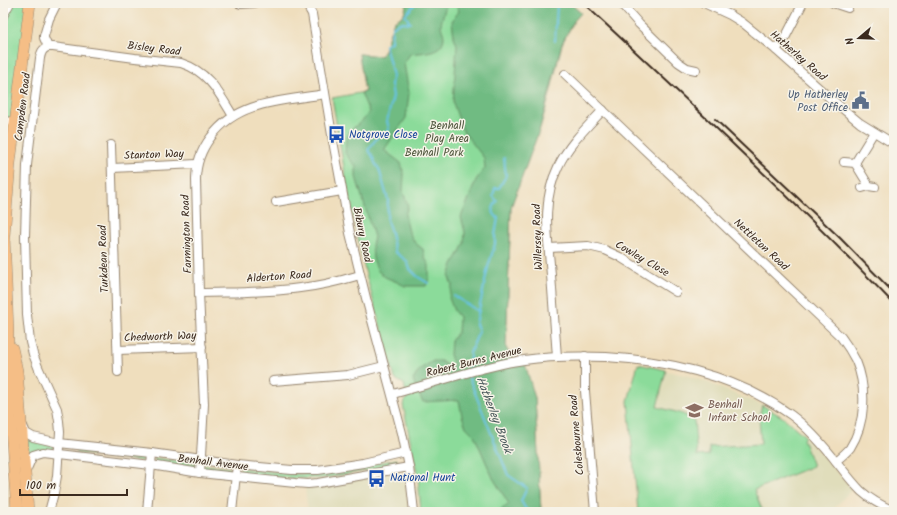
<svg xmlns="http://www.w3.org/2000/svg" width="897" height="515" viewBox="0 0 897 515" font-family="Kalam,sans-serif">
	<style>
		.built { fill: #e0ddbb }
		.green { fill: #8bdb9a; stroke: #63825c }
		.forest { fill: #70bb82; stroke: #567250 }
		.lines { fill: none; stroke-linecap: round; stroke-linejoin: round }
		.stream { stroke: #67c3e5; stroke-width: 2 }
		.minor-casing { stroke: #95846e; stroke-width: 10 }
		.highway-casing { stroke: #95846e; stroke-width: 12 }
		.minor { stroke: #fff; stroke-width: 8 }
		.highway { stroke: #f5be86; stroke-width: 11 }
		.rail { stroke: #3b2a1e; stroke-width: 2 }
		.labels { text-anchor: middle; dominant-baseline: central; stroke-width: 3; stroke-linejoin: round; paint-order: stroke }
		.street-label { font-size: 11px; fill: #3b2a1e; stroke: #f7f3e8 }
		.service-label { font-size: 11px; fill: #4e5e75; stroke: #f7f3e8; text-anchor: end }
		.park-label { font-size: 11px; fill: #4f563d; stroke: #f7f3e8 }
		.transit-label { font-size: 11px; fill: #164399; stroke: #f7f3e8; text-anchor: start }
		.education-label { font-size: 11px; fill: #785e54; stroke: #f7f3e8; text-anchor: start }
		.water-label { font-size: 12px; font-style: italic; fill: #48585a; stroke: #f7f3e8 }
	</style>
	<rect width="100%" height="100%" fill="#f7f3e8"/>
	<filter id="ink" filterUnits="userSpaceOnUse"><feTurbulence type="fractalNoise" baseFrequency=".025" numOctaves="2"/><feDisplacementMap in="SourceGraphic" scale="8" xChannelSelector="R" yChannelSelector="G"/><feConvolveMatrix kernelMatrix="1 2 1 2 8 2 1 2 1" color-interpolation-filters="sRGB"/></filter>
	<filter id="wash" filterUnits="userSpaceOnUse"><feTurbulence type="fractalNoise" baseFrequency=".012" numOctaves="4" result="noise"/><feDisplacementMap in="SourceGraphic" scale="16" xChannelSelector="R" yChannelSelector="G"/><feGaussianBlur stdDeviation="0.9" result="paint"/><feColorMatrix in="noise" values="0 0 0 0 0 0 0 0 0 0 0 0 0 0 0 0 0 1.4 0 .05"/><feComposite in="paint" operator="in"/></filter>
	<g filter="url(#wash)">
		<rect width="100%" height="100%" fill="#efdebd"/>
		<g class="built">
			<path d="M638,364L688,376L706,382L762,405L784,418L805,436L852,489L831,512H638L628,401Z"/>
			<path d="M398,472L405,480L409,512H308L305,487Z"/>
		</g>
		<g class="green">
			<path d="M10,3H30L3,236V16Z"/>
			<path d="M406,3H557L574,21L562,44L549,98L540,128L511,207L506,348L535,398L541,512H421L418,478L403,405L407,397L404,384L395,379L365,271L349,197L332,98L365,92L359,54L381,56L383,53L394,21C403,17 406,12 406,3Z"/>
			<path d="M638,364L666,370L657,407L680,413L694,419L697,456L709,455V447L761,444L759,418L762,405L784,418L805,436L803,439L813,466L754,490L763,512H638L628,401Z"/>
			<path d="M26,437C35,443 43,444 53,445L54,448L52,450L28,457Z"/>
			<path d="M77,448L142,456L144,459L142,461L76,453Z"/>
			<path d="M3,449L6,489V512H3Z"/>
			<path d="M155,458L195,463L197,467L195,468L155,463Z"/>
			<path d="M397,459L398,465L325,478C297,480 268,476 240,474L239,471L241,468L296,474H325Z"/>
			<path d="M205,465L230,468L231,471L229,473L205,470L203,467Z"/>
		</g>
		<g class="forest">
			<path d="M406,3H447C445,10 442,17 441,25C441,29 444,33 444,37C443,54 422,52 410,54L404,63L409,93L406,118L384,150L401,163L404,175L403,191L408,206L405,215L409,232L415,243L423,249L425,258L429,265V279L426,286H405L397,282L385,277L378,271L373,259L372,245L374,237L356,177V167L345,153L346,139L350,131L364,119L369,112L361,93L365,92L359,54L381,56L383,53L394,21C403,17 406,12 406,3Z"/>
			<path d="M456,3H570L581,13L574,21L562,43L540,128L511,207L506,348L514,361L524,360L535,398L541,512H500V510L509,504L493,478L474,435L466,427L462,416L459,400L423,402L418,393L413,380L420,369L433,361H441L450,368L454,366L450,355L451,341L458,332L459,317L454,311L449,298L452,285L449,277L453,264L460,252L464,243L465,232L461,217L467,203L476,180L485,168L484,158L463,131L453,103L457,45L454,37L452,21L459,11Z"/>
		</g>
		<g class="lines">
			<g class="stream">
				<path d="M416,3L405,15L410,23L402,22L392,27L391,42L385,45L393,76L391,84L393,96L387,121L389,129L387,132L379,135L371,146L368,150L372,155L375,163L379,169L388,200L387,221L391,232L395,252L407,261L410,269L418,277L428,283"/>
				<path d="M555,41L557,5"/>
				<path d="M454,296L478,311"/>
				<path d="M469,370L470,353L479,331L476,324L488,267L495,244V235L498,218C491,212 492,208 497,201L493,196L495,188H499L506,176L504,158"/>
				<path d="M469,375V378L508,475L527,488L521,501L527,511L525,512"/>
			</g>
		</g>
	</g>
	<g filter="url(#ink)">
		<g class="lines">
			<defs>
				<g id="minor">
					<path d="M238,3L241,4L255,3"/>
					<path d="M304,3L308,7L312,14L333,141L350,233L366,298L402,433L409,467L414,512"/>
					<path d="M622,3L624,7L639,24L678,62L687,68L696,70"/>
					<path d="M704,3L730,15L743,23L776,50L831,99L860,123L894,144"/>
					<path d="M833,3L848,8"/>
					<path d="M3,16L10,3"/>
					<path d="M48,47H53L135,58L181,63C209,72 219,93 233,116"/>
					<path d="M776,50L786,36L803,3"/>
					<path d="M565,74L841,337C847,345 852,353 856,361C867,388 866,423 850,448C846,453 841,457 836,461"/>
					<path d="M3,121L15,122"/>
					<path d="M111,145L118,372"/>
					<path d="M844,162L855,163L869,186"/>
					<path d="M855,163L874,132"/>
					<path d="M112,168L197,164"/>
					<path d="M862,188L869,186L875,187"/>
					<path d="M276,202L342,191"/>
					<path d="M549,248L588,246L605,250L620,257L676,292"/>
					<path d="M199,293C233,292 267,293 300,288C320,286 340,281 360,275"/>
					<path d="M118,350L202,347"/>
					<path d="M585,356V391L595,512"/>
					<path d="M557,357C555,330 553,302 551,275C548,238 541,202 558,167C568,145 586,128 603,110"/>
					<path d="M273,381L348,375L384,366"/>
					<path d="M393,394C421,386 449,378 477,370C493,366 508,362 524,360C551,356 579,356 606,357C672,361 737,376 791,415C810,429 825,447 839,465C846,474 853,483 861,491C871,500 882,506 894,511"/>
					<path d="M23,426L26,433L33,437L59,443L152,453L237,465L292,470H318L363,463L406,453"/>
					<path d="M26,471L33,455L43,452L151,465L200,473L295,483L308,484L318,483L409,467"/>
					<path d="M200,473L204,404L199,293L196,180C196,163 201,150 211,137C238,100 284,101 325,94"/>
					<path d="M49,512L54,493L57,476L60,432L59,421L57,409L38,367L33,354L30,342L27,315L25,236L27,165L40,58C41,53 42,49 48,47L44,38V36L49,19L57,3"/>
					<path d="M147,512L152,453"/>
					<path d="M232,512L237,465"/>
				</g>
				<g id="highway">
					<path d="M12,348L17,371L28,512"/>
					<path d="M17,512L7,371L8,330L4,236L10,163L30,3"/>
				</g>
			</defs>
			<use href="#minor" class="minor-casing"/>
			<use href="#highway" class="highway-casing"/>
			<use href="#minor" class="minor"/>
			<use href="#highway" class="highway"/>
			<g class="rail">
				<path d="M583,3C689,101 794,200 894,304"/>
				<path d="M715,119L840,238L894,293"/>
			</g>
		</g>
	</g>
	<defs>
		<symbol id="civic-bare" viewBox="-9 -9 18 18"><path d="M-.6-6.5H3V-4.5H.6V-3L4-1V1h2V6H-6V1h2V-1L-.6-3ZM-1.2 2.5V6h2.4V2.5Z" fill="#5c6f8a" stroke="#f7f3e8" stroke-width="2.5" paint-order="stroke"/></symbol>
		<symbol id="bus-bare" viewBox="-9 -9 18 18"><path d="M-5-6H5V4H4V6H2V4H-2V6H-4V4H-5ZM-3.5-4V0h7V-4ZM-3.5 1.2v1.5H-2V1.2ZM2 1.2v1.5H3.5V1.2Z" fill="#1a4fb4" stroke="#f7f3e8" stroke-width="2.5" paint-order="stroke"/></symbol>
		<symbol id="school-bare" viewBox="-9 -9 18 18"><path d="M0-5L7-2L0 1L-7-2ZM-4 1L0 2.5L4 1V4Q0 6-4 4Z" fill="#8d6e63" stroke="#f7f3e8" stroke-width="2.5" paint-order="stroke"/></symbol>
	</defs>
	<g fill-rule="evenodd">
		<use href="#civic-bare" x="848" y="88" width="25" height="25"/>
		<use href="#bus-bare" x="324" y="122" width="25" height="25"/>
		<use href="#school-bare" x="682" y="398" width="25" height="25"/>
		<use href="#bus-bare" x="364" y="466" width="25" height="25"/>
	</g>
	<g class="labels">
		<g class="street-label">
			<text transform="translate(154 49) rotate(7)">Bisley Road</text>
			<text transform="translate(798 56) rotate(41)">Hatherley Road</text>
			<text transform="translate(23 107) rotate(-83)">Campden Road</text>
			<text transform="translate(154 155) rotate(-2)">Stanton Way</text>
			<text transform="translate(187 234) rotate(-92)">Farmington Road</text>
			<text transform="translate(362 235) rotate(78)">Bibury Road</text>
			<text transform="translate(538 237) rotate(-92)">Willersey Road</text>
			<text transform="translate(761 245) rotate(43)">Nettleton Road</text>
			<text transform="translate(104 259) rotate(-92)">Turkdean Road</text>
			<text transform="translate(642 259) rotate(30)">Cowley Close</text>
			<text transform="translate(279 277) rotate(-4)">Alderton Road</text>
			<text transform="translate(160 337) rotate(-2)">Chedworth Way</text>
			<text transform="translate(474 362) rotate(-14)">Robert Burns Avenue</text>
			<text transform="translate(577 435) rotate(-95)">Colesbourne Road</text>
			<text transform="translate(213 463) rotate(7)">Benhall Avenue</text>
		</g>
		<g class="service-label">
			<text x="848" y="95">Up Hatherley<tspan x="848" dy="13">Post Office</tspan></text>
		</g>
		<g class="park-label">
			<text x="447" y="126">Benhall<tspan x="447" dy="13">Play Area</tspan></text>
			<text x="434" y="153">Benhall Park</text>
		</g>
		<g class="transit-label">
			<text x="349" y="135">Notgrove Close</text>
			<text x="390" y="478">National Hunt</text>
		</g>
		<g class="education-label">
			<text x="708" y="405">Benhall<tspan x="708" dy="13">Infant School</tspan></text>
		</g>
		<g class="water-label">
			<text transform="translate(494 415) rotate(69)">Hatherley Brook</text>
		</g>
	</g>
	<rect width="897" height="515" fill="none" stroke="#f7f3e8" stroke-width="16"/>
	<g transform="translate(859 38) rotate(251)" stroke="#f7f3e8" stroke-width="3" paint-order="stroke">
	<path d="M0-3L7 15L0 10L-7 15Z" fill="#3b2a1e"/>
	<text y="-6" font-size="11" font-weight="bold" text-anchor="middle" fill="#3b2a1e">N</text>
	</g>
	<path d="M20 489v6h107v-6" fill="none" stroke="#3b2a1e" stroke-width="2"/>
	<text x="26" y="489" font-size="12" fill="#3b2a1e" stroke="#f7f3e8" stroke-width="3" paint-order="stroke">100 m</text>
</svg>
